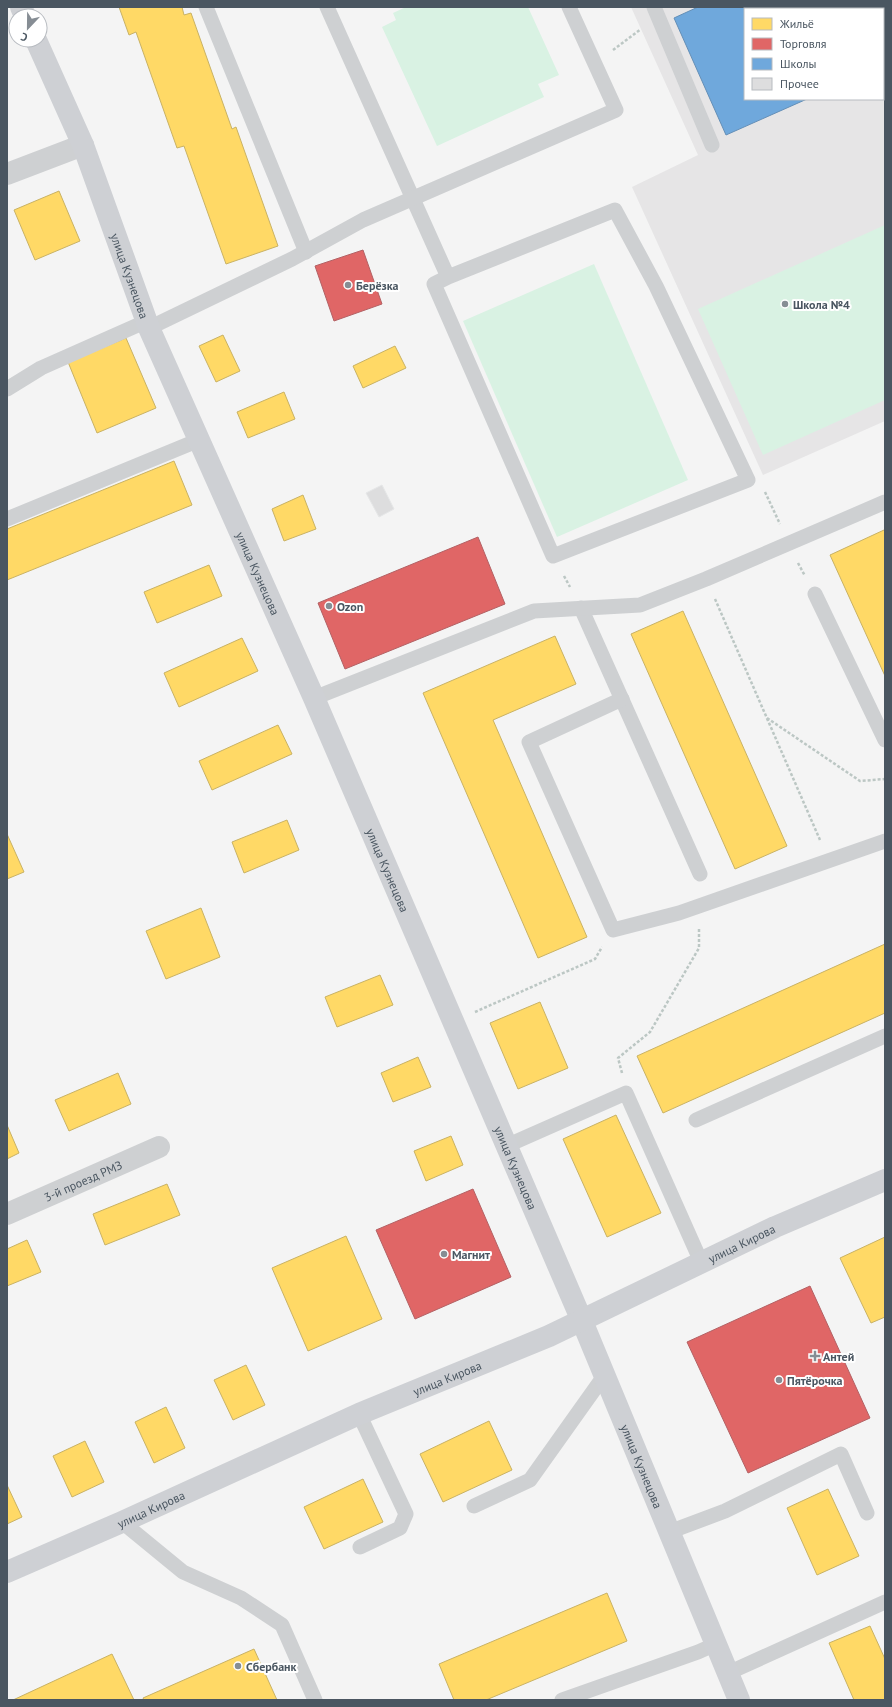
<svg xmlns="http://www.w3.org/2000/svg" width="892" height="1707" viewBox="0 0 892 1707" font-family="'PT Sans',sans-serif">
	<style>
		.education { fill: #e6e5e6; fill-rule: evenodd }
		.green { fill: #d9f2e3 }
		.homes { fill: #ffd966; stroke: #c9b264 }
		.shops { fill: #e06666; stroke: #b36164 }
		.schools { fill: #6fa8dc; stroke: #648fb7 }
		.building { fill: #ddddde; stroke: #e5e6e7 }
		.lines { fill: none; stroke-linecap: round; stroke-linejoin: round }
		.path { stroke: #bcc7c4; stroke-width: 2.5; stroke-dasharray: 3 2; stroke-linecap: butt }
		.lane { stroke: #ced0d2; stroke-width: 15 }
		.street { stroke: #ced0d2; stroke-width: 22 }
		.secondary { stroke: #ced0d4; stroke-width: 22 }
		.poi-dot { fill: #868d94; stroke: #fff; stroke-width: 1.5 }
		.labels { text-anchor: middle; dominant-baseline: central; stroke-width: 4; stroke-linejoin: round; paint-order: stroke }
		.street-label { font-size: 12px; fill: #4a5661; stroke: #fff }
		.poi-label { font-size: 12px; font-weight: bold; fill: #4a5661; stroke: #fff; text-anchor: start }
	</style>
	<rect width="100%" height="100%" fill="#f4f4f4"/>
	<path class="education" d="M631,7H885V421L763,475L632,187L698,155ZM745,9H883V99H745Z"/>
	<g class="green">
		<path d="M406,7H528L559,75L538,84L544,97L437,146L382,27L396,20L393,13Z"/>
		<path d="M885,225V400L763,455L698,309Z"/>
		<path d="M594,264L688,480L557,537L463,321Z"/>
	</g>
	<g class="homes">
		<path d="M119,7H182L184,15L191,13L232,129L236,127L278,246L226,264L184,146L177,148L136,32L129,35Z"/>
		<path d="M59,191L80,241L35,260L14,210Z"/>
		<path d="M223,335L240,371L216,382L199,346Z"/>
		<path d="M126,338L156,408L97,433L68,362Z"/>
		<path d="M395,346L406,368L363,388L353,366Z"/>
		<path d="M284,392L295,419L248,438L237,412Z"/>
		<path d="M174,461L192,505L7,580V529Z"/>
		<path d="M303,495L316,529L284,541L272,509Z"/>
		<path d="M884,530L885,533V676L830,555Z"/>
		<path d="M209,565L222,596L157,623L144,592Z"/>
		<path d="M683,611L787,846L735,869L631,634Z"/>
		<path d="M555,636L576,684L493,720L587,937L538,958L423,693Z"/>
		<path d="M242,638L258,671L179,707L164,673Z"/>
		<path d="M278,725L292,754L212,790L199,761Z"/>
		<path d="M287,820L299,850L244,873L232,842Z"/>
		<path d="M7,834L24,872L7,879Z"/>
		<path d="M201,908L220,957L166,979L146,931Z"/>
		<path d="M885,944V1013L663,1113L637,1056Z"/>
		<path d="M380,975L393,1005L337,1027L325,997Z"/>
		<path d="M540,1002L568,1068L518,1089L490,1023Z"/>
		<path d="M418,1057L431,1087L393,1102L381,1073Z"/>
		<path d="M118,1073L131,1104L69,1131L55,1100Z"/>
		<path d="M616,1115L661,1213L607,1237L563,1139Z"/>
		<path d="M7,1125L19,1153L7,1159Z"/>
		<path d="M451,1136L463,1165L426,1181L414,1151Z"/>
		<path d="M167,1184L180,1215L105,1245L93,1214Z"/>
		<path d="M346,1236L382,1319L308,1351L272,1268Z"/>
		<path d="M885,1237V1317L871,1323L840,1258Z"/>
		<path d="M27,1240L41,1272L7,1286V1249Z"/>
		<path d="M246,1365L265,1405L233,1420L214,1380Z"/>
		<path d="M166,1407L185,1448L154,1463L135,1422Z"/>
		<path d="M489,1421L512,1470L443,1502L420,1454Z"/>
		<path d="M85,1441L104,1482L72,1497L53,1456Z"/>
		<path d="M363,1479L383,1522L324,1549L304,1507Z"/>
		<path d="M7,1485L22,1517L7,1524Z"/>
		<path d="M828,1489L859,1556L817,1575L787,1508Z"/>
		<path d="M607,1593L627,1641L486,1700H454L439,1664Z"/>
		<path d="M870,1626L885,1659V1700H854L829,1643Z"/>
		<path d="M254,1649L277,1700H144L143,1698Z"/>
		<path d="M112,1654L134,1700H13Z"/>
	</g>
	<g class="shops">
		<path d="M363,250L382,304L334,321L315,266Z"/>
		<path d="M478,537L505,604L345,669L318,603Z"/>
		<path d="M473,1189L511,1277L415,1319L376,1230Z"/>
		<path d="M810,1286L870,1418L748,1473L687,1342Z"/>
	</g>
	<g class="schools">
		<path d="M698,7H809L810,9H745V99H807L726,135L674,18Z"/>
		<path d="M851,7H885V38L883,39V9H846Z"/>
	</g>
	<path class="building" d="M382,485L394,509L379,517L366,493Z"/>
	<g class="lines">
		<g class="path">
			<path d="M613,50L641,29"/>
			<path d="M765,492L780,524"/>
			<path d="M798,563L805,576"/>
			<path d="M564,576L570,587"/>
			<path d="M715,599L820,840"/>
			<path d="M767,718L860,781L885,779"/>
			<path d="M475,1012L595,959L602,947"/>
			<path d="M622,1073L618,1058L650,1032L699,948V928"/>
		</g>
		<g class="lane">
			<path d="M206,7L306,252"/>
			<path d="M327,7L448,277L615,210L656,286L748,480L553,556L434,284L448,277"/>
			<path d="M654,7L712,145"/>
			<path d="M149,328L292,259L363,220L616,110L569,7"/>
			<path d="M7,389L41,368L147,321"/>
			<path d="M7,519L199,440"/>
			<path d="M815,594L885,740"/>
			<path d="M581,608L700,874"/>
			<path d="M314,698L534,611L640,605L706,579L885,502"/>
			<path d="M622,699L529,742L613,930L679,913L885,841"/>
			<path d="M696,1120L885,1036"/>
			<path d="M506,1146L626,1093L702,1264"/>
			<path d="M359,1414L406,1514L400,1528L360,1547"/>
			<path d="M474,1506L530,1480L604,1376"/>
			<path d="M122,1522L183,1572L241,1598L282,1625L315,1700"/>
			<path d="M669,1532L725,1511L841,1454L867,1513"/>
			<path d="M728,1673L885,1602"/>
			<path d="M562,1700L698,1652L716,1644"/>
		</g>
		<g class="street">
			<path d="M7,174L83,145"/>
			<path id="s1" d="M7,1214L159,1147"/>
		</g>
		<g class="secondary">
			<path d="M21,7L25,16"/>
			<path id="s2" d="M36,40L83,145L149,328L314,698L582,1321L739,1700"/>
			<path id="s3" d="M7,1572L122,1522L359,1414L549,1336L775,1227L885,1180"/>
		</g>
	</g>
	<g class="poi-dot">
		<circle cx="348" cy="285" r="4"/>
		<circle cx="785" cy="304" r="4"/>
		<circle cx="329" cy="606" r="4"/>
		<circle cx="444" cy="1254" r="4"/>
		<path d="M813 1350h4v4h4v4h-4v4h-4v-4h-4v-4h4z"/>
		<circle cx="779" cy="1380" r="4"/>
		<circle cx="238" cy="1666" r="4"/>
	</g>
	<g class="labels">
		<g class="street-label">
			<text stroke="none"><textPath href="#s2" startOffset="254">улица Кузнецова</textPath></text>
			<text stroke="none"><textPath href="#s2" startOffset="578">улица Кузнецова</textPath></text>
			<text stroke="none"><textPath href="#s2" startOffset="902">улица Кузнецова</textPath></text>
			<text stroke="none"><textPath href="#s2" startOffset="1226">улица Кузнецова</textPath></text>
			<text stroke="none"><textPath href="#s1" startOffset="83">3-й проезд РМЗ</textPath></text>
			<text stroke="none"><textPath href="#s3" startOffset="805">улица Кирова</textPath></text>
			<text stroke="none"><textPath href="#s3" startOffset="481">улица Кирова</textPath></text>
			<text stroke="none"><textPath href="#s2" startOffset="1550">улица Кузнецова</textPath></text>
			<text stroke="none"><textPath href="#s3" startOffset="157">улица Кирова</textPath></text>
		</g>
		<g class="poi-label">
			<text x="356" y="285">Берёзка</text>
			<text x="793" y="304">Школа №4</text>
			<text x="337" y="606">Ozon</text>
			<text x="452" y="1254">Магнит</text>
			<text x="823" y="1356">Антей</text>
			<text x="787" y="1380">Пятёрочка</text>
			<text x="246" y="1666">Сбербанк</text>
		</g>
	</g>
	<rect width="892" height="1707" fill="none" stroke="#4a5661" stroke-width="16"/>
	<rect x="744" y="8" width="140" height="92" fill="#ffffff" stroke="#b7bbc0"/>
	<rect x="752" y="18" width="20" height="12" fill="#ffd966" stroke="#b7bbc0"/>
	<text x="780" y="28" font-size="12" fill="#4a5661">Жильё</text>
	<rect x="752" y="38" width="20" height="12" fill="#e06666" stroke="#b7bbc0"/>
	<text x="780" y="48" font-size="12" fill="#4a5661">Торговля</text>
	<rect x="752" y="58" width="20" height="12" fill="#6fa8dc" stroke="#b7bbc0"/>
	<text x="780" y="68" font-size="12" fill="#4a5661">Школы</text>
	<rect x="752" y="78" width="20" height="12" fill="#ddddde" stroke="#b7bbc0"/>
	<text x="780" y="88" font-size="12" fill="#4a5661">Прочее</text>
	<g transform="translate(28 28) rotate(202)"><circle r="19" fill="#ffffff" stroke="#b7bbc0"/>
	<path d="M0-3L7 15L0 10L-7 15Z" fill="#868d94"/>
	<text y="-6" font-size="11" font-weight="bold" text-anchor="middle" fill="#4a5661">С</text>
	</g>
</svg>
